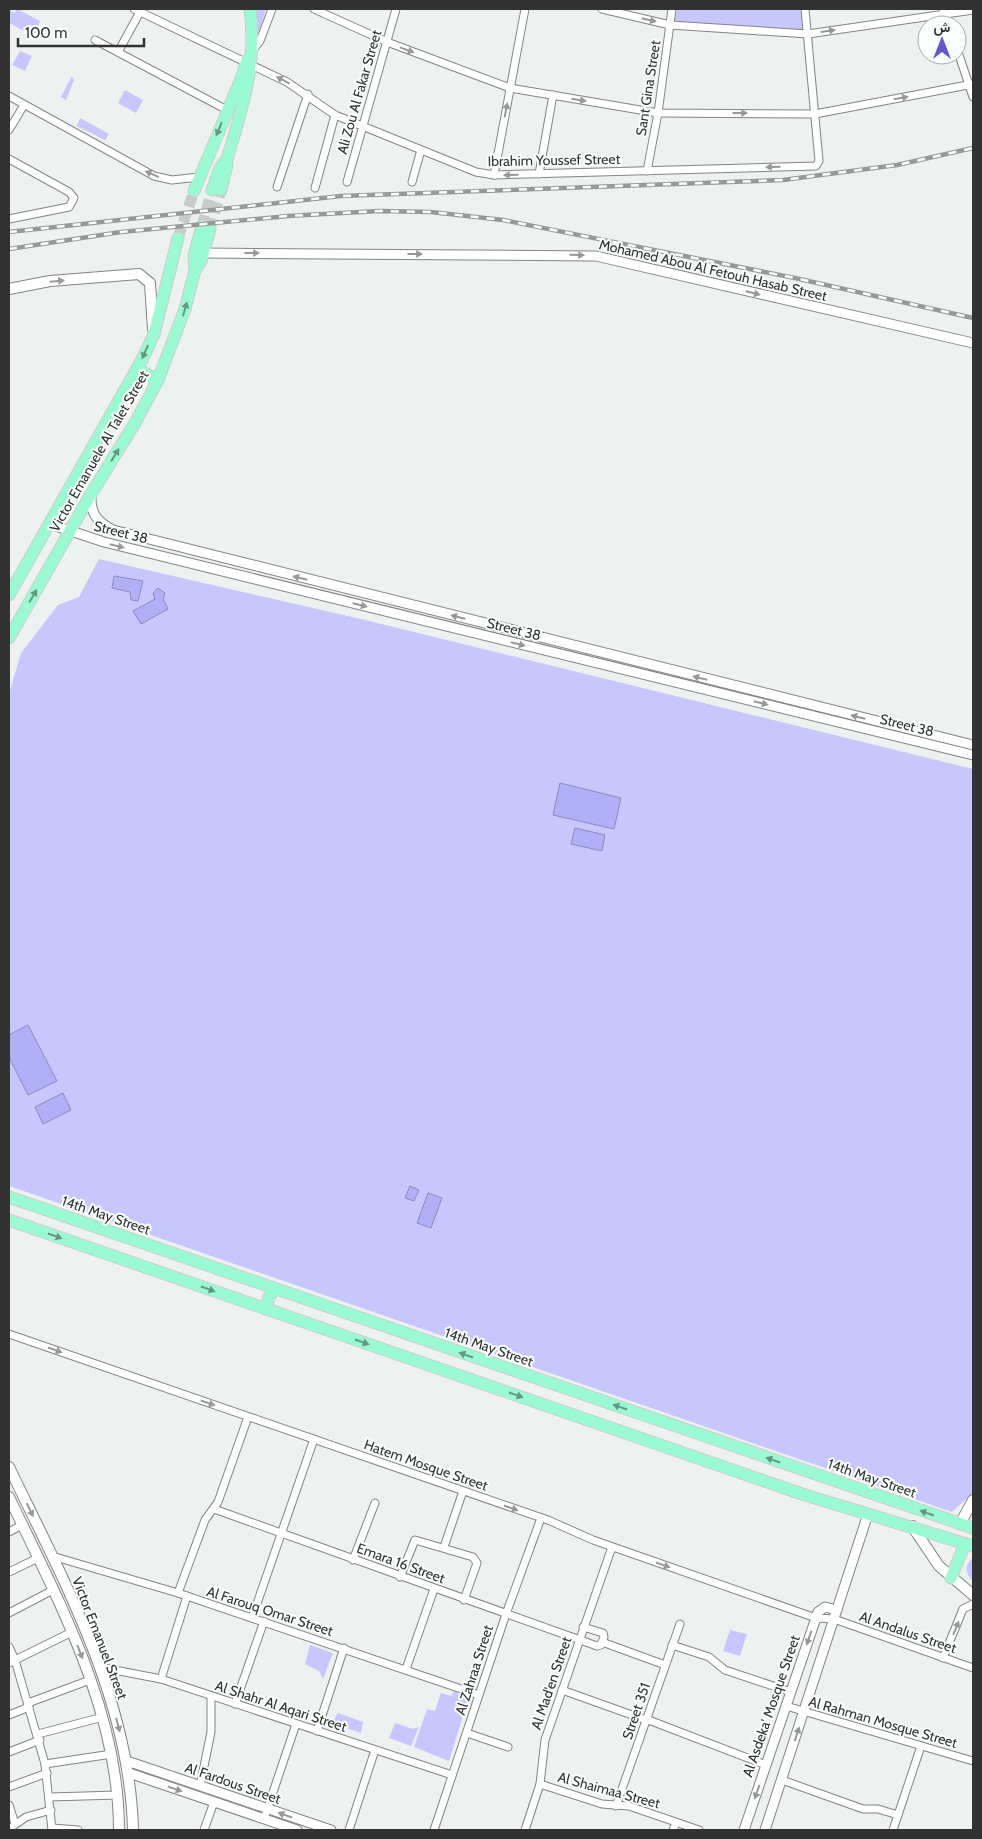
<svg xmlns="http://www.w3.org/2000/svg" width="982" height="1839" viewBox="0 0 982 1839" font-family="Cabin,Vazirmatn,sans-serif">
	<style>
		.green { fill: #c7c7fe }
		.water { fill: #b1b0f7; stroke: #8b8abc }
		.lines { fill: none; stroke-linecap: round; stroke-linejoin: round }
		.primary-tunnel { stroke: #c7cbc9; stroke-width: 11; stroke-dasharray: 11 5.5; stroke-linecap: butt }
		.minor-casing { stroke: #818583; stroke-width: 9 }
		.tertiary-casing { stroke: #818583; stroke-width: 11 }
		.secondary-casing { stroke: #818583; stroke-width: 12 }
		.primary-casing { stroke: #cecece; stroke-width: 13 }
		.minor { stroke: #fff; stroke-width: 7 }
		.tertiary { stroke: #fff; stroke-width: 9 }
		.secondary { stroke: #fff; stroke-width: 10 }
		.primary { stroke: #99fad4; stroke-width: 11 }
		.rail-casing { stroke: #969997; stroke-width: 4.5 }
		.rail { stroke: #fafefc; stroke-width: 2.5; stroke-dasharray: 8; stroke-linecap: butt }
		.oneway { fill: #989898 }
		.oneway2 { fill: #659682 }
		.labels { text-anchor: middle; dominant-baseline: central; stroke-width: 4; stroke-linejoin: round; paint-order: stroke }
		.street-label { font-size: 14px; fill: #313231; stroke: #fafefc }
	</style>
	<rect width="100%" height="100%" fill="#edf1ef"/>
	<g class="green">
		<path d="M17,9L40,21L34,36L9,23V10L15,13Z"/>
		<path d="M256,9H266L259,32L256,31Z"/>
		<path d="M672,9H806L807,32L670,25Z"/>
		<path d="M20,51L32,56L25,71L12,65Z"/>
		<path d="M72,76L74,80L66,100L61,97Z"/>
		<path d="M125,90L143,100L136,113L118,103Z"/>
		<path d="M80,118L109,134L105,140L77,126Z"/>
		<path d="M99,559L361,619L973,769V1493L952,1512L9,1186V694L21,653L58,605L79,597Z"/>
		<path d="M973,1558V1581C965,1574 964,1564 973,1558Z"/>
		<path d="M730,1630L747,1634L740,1656L723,1651Z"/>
		<path d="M310,1645L333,1653L323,1679L319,1671L305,1664Z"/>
		<path d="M454,1691L468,1700L449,1761L414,1747L427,1709L435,1711L441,1693L451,1696Z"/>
		<path d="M338,1713L363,1722L361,1733L332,1723Z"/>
		<path d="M395,1723L413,1729L419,1727L411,1746L389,1738Z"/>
	</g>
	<g class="water">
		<path d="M114,576L143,581L138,601L131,600L130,592L112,588Z"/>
		<path d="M158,588L165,593L163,599L168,609L141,624L133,611L155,599L153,593Z"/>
		<path d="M560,783L621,798L614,829L553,815Z"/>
		<path d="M575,828L605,835L602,851L571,844Z"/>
		<path d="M28,1025L57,1081L28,1095L9,1057V1035Z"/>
		<path d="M63,1093L71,1110L43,1124L35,1107Z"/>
		<path d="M410,1186L419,1190L414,1201L405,1198Z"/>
		<path d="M428,1193L442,1198L431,1228L417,1223Z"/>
	</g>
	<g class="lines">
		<g class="primary-tunnel">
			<path d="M202,226L212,190"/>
			<path d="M210,229L221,190"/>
			<path d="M178,238L194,191"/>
		</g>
		<defs>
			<g id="minor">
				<path d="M134,9L287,82L335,115L476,172L494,175L816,166L819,161L805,9"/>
				<path d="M314,9L387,42L510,88L658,113L815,114L973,84"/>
				<path d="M602,9L670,25L808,34L973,10"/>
				<path d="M943,9L949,25"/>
				<path d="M95,40L227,110"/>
				<path d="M957,49L973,97"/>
				<path d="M252,51L260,41L272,9"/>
				<path d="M118,52L140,12"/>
				<path d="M9,96L154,176L172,180L199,177"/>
				<path d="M9,130L24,105"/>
				<path d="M9,159L69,192L74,198L69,207L9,219"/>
				<path d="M647,171L658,113L672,9"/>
				<path d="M539,174L553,95"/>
				<path d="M494,175L525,9"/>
				<path d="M347,182L396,9"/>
				<path d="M412,182L421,150"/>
				<path d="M277,187L308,94"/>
				<path d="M315,188L335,115"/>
				<path d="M9,1334L548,1520L593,1540L816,1618L834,1619L973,1668"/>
				<path d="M214,1509L597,1646L601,1645L604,1637L603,1633L583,1627"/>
				<path d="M9,1532L22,1525"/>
				<path d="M444,1547L463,1491"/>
				<path d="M52,1556L178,1593L479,1695"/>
				<path d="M353,1560L375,1503"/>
				<path d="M9,1572L38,1558"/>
				<path d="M400,1577L415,1540L473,1557L477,1563L464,1600"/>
				<path d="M178,1593L205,1520L218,1502L248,1417"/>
				<path d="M9,1613L53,1590"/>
				<path d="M252,1618L314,1439"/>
				<path d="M602,1642L665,1665"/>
				<path d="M672,1645L709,1657L725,1670L791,1692"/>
				<path d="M9,1647L15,1660L45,1764L52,1830"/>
				<path d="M943,1658L963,1609L973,1604"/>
				<path d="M9,1663L72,1632"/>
				<path d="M99,1667L161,1679L452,1775"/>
				<path d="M406,1669L434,1589"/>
				<path d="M161,1679L187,1596"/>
				<path d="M562,1690L646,1720"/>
				<path d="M28,1703L90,1680"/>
				<path d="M235,1704L264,1621"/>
				<path d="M786,1706L973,1761"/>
				<path d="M9,1715L29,1707"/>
				<path d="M646,1719L766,1765"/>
				<path d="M317,1731L344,1648"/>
				<path d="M467,1733L508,1747"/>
				<path d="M38,1734L103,1717"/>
				<path d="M9,1752L40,1740"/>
				<path d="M45,1764L112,1754"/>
				<path d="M782,1780L863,1809H878L898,1815"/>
				<path d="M540,1784L602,1804L629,1806L699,1830"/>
				<path d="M200,1786L211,1732V1696"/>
				<path d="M9,1787L47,1773"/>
				<path d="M50,1797L118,1795"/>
				<path d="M9,1805L15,1824"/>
				<path d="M616,1806L680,1624"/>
				<path d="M264,1819L296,1724"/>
				<path d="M52,1828L78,1830"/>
				<path d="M9,1829L26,1817L51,1810"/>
				<path d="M204,1830L214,1802"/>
				<path d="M349,1830L375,1750"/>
				<path d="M434,1830L506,1614L541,1518"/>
				<path d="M525,1830L540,1784L545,1740L612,1547"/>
				<path d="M673,1830L676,1823"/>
				<path d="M893,1830L921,1746"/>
			</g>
			<g id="tertiary">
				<path d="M204,253L596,256L973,343"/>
				<path d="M91,495C90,513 97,522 113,530L973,745"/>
				<path d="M50,524L104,542L973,755"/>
				<path d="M127,1761L331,1830"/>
				<path d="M129,1773L297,1830"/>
				<path d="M744,1830L818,1612L825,1607L837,1610"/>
				<path d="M765,1830L868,1514"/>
			</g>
			<g id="secondary">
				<path d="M9,289L50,281L139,274L150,283L153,329"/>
				<path d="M9,1467C64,1581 130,1700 133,1830"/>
				<path d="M9,1497C59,1602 119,1711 119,1830"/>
				<path d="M960,1524L973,1500"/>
				<path d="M912,1526L939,1566L973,1595"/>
			</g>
			<g id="primary">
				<path d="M212,190L220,168L227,159C243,107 257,64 250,9"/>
				<path d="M221,190L227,165"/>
				<path d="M194,191L241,79L247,60"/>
				<path d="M195,270L194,256L202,226"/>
				<path d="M137,369L158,380"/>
				<path d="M9,595L144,356L154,334L178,238"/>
				<path d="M9,638L91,494L135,423L158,380L185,309L195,270L201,261L210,229"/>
				<path d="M9,1197L973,1528"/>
				<path d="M9,1220L802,1494L973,1546"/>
				<path d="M266,1309L269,1296L276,1289"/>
				<path d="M951,1578L965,1544"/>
			</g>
		</defs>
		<use href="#minor" class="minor-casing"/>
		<use href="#tertiary" class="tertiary-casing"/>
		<use href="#secondary" class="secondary-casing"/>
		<use href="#primary" class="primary-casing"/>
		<use href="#minor" class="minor"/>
		<use href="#tertiary" class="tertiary"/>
		<use href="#secondary" class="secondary"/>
		<use href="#primary" class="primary"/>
		<defs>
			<g id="rail">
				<path d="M9,232L341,196L783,180L897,165L973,148"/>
				<path d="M9,249L121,232L288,216L379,211L431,212L503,220L795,278L973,318"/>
			</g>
		</defs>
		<use href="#rail" class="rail-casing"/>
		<use href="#rail" class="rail"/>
	</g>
	<defs><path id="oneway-solid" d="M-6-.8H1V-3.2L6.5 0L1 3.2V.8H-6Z" transform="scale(1.25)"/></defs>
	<g class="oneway">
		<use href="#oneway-solid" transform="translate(649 20) rotate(13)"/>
		<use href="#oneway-solid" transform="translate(828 31) rotate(-8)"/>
		<use href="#oneway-solid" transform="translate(407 50) rotate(20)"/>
		<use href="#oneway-solid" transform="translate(283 80) rotate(-152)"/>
		<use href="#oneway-solid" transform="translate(901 98) rotate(-10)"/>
		<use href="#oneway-solid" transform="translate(579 100) rotate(9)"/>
		<use href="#oneway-solid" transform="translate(506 110) rotate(-79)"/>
		<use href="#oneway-solid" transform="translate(740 113)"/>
		<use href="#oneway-solid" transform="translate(773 167) rotate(178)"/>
		<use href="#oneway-solid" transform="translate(152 174) rotate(-156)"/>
		<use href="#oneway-solid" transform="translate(511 175) rotate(179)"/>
		<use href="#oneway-solid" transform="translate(252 253)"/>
		<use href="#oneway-solid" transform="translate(415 254)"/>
		<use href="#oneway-solid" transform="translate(577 255) rotate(1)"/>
		<use href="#oneway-solid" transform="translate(57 281) rotate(-5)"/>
		<use href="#oneway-solid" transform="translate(753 293) rotate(14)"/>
		<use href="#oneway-solid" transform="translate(117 546) rotate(13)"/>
		<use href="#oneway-solid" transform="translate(300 578) rotate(-166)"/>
		<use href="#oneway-solid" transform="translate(360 605) rotate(14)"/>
		<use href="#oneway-solid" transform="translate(458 617) rotate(-166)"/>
		<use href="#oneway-solid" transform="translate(518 644) rotate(14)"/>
		<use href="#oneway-solid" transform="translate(700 678) rotate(-166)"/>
		<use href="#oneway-solid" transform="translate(761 703) rotate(14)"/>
		<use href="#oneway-solid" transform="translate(858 717) rotate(-166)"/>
		<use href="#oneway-solid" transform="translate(55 1350) rotate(19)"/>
		<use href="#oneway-solid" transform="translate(208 1403) rotate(19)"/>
		<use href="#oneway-solid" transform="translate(511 1508) rotate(19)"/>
		<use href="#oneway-solid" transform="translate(30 1510) rotate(64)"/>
		<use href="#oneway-solid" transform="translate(663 1565) rotate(19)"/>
		<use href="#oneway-solid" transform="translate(956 1628) rotate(-68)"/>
		<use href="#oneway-solid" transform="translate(809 1638) rotate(109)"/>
		<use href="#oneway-solid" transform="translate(80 1652) rotate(69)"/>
		<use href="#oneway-solid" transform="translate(118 1725) rotate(75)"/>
		<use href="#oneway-solid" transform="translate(797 1734) rotate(-72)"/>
		<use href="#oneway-solid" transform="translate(175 1789) rotate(19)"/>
		<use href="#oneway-solid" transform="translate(757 1792) rotate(109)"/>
		<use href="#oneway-solid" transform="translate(285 1815) rotate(-161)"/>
	</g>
	<g class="oneway2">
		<use href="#oneway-solid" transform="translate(219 129) rotate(112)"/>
		<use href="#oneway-solid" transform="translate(185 309) rotate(-74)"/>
		<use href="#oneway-solid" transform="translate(145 352) rotate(114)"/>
		<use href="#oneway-solid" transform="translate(115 455) rotate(-58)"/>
		<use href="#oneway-solid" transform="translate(33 596) rotate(-60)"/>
		<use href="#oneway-solid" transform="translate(55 1236) rotate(19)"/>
		<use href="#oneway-solid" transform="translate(208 1289) rotate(19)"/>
		<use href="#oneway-solid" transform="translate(362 1342) rotate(19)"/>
		<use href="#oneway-solid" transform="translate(466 1355) rotate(-161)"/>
		<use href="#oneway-solid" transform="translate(516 1395) rotate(19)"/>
		<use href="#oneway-solid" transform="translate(620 1407) rotate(-161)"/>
		<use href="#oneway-solid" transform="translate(773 1460) rotate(-161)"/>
		<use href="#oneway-solid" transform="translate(927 1513) rotate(-161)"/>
	</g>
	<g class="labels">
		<g class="street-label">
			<text transform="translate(648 88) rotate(-81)">Sant Gina Street</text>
			<text transform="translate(359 92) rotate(-74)">Ali Zou Al Fakar Street</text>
			<text transform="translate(554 160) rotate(-1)">Ibrahim Youssef Street</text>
			<text transform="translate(713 270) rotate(13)">Mohamed Abou Al Fetouh Hasab Street</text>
			<text transform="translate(99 451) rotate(-60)">Victor Emanuele Al Talet Street</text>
			<text transform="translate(121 532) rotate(14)">Street 38</text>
			<text transform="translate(514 629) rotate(14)">Street 38</text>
			<text transform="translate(907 725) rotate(14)">Street 38</text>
			<text transform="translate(106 1215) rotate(19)">14th May Street</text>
			<text transform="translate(489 1347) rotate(19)">14th May Street</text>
			<text transform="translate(426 1465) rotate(19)">Hatem Mosque Street</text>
			<text transform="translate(872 1478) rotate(19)">14th May Street</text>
			<text transform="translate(401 1563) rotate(20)">Emara 16 Street</text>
			<text transform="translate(270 1611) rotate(18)">Al Farouq Omar Street</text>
			<text transform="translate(908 1632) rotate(19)">Al Andalus Street</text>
			<text transform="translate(100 1638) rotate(69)">Victor Emanuel Street</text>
			<text transform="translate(474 1670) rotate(-72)">Al Zahraa Street</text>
			<text transform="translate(551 1683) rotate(-71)">Al Mad'en Street</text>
			<text transform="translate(281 1706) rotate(18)">Al Shahr Al Aqari Street</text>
			<text transform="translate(771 1706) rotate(-71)">Al Asdeka' Mosque Street</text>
			<text transform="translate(636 1711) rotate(-71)">Street 351</text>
			<text transform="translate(883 1722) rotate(16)">Al Rahman Mosque Street</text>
			<text transform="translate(233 1783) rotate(19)">Al Fardous Street</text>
			<text transform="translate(609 1790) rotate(15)">Al Shaimaa Street</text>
		</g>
	</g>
	<rect width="982" height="1839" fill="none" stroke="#313231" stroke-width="20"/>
	<g transform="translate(942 40)"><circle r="24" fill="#fafefc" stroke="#aaacab"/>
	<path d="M0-4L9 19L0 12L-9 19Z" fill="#6556cf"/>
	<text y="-8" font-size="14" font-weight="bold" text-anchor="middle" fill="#313231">ش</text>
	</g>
	<path d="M18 38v8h126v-8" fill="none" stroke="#313231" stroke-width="2.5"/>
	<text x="25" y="38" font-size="15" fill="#313231" stroke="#fafefc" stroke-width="4" paint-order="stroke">100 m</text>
</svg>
